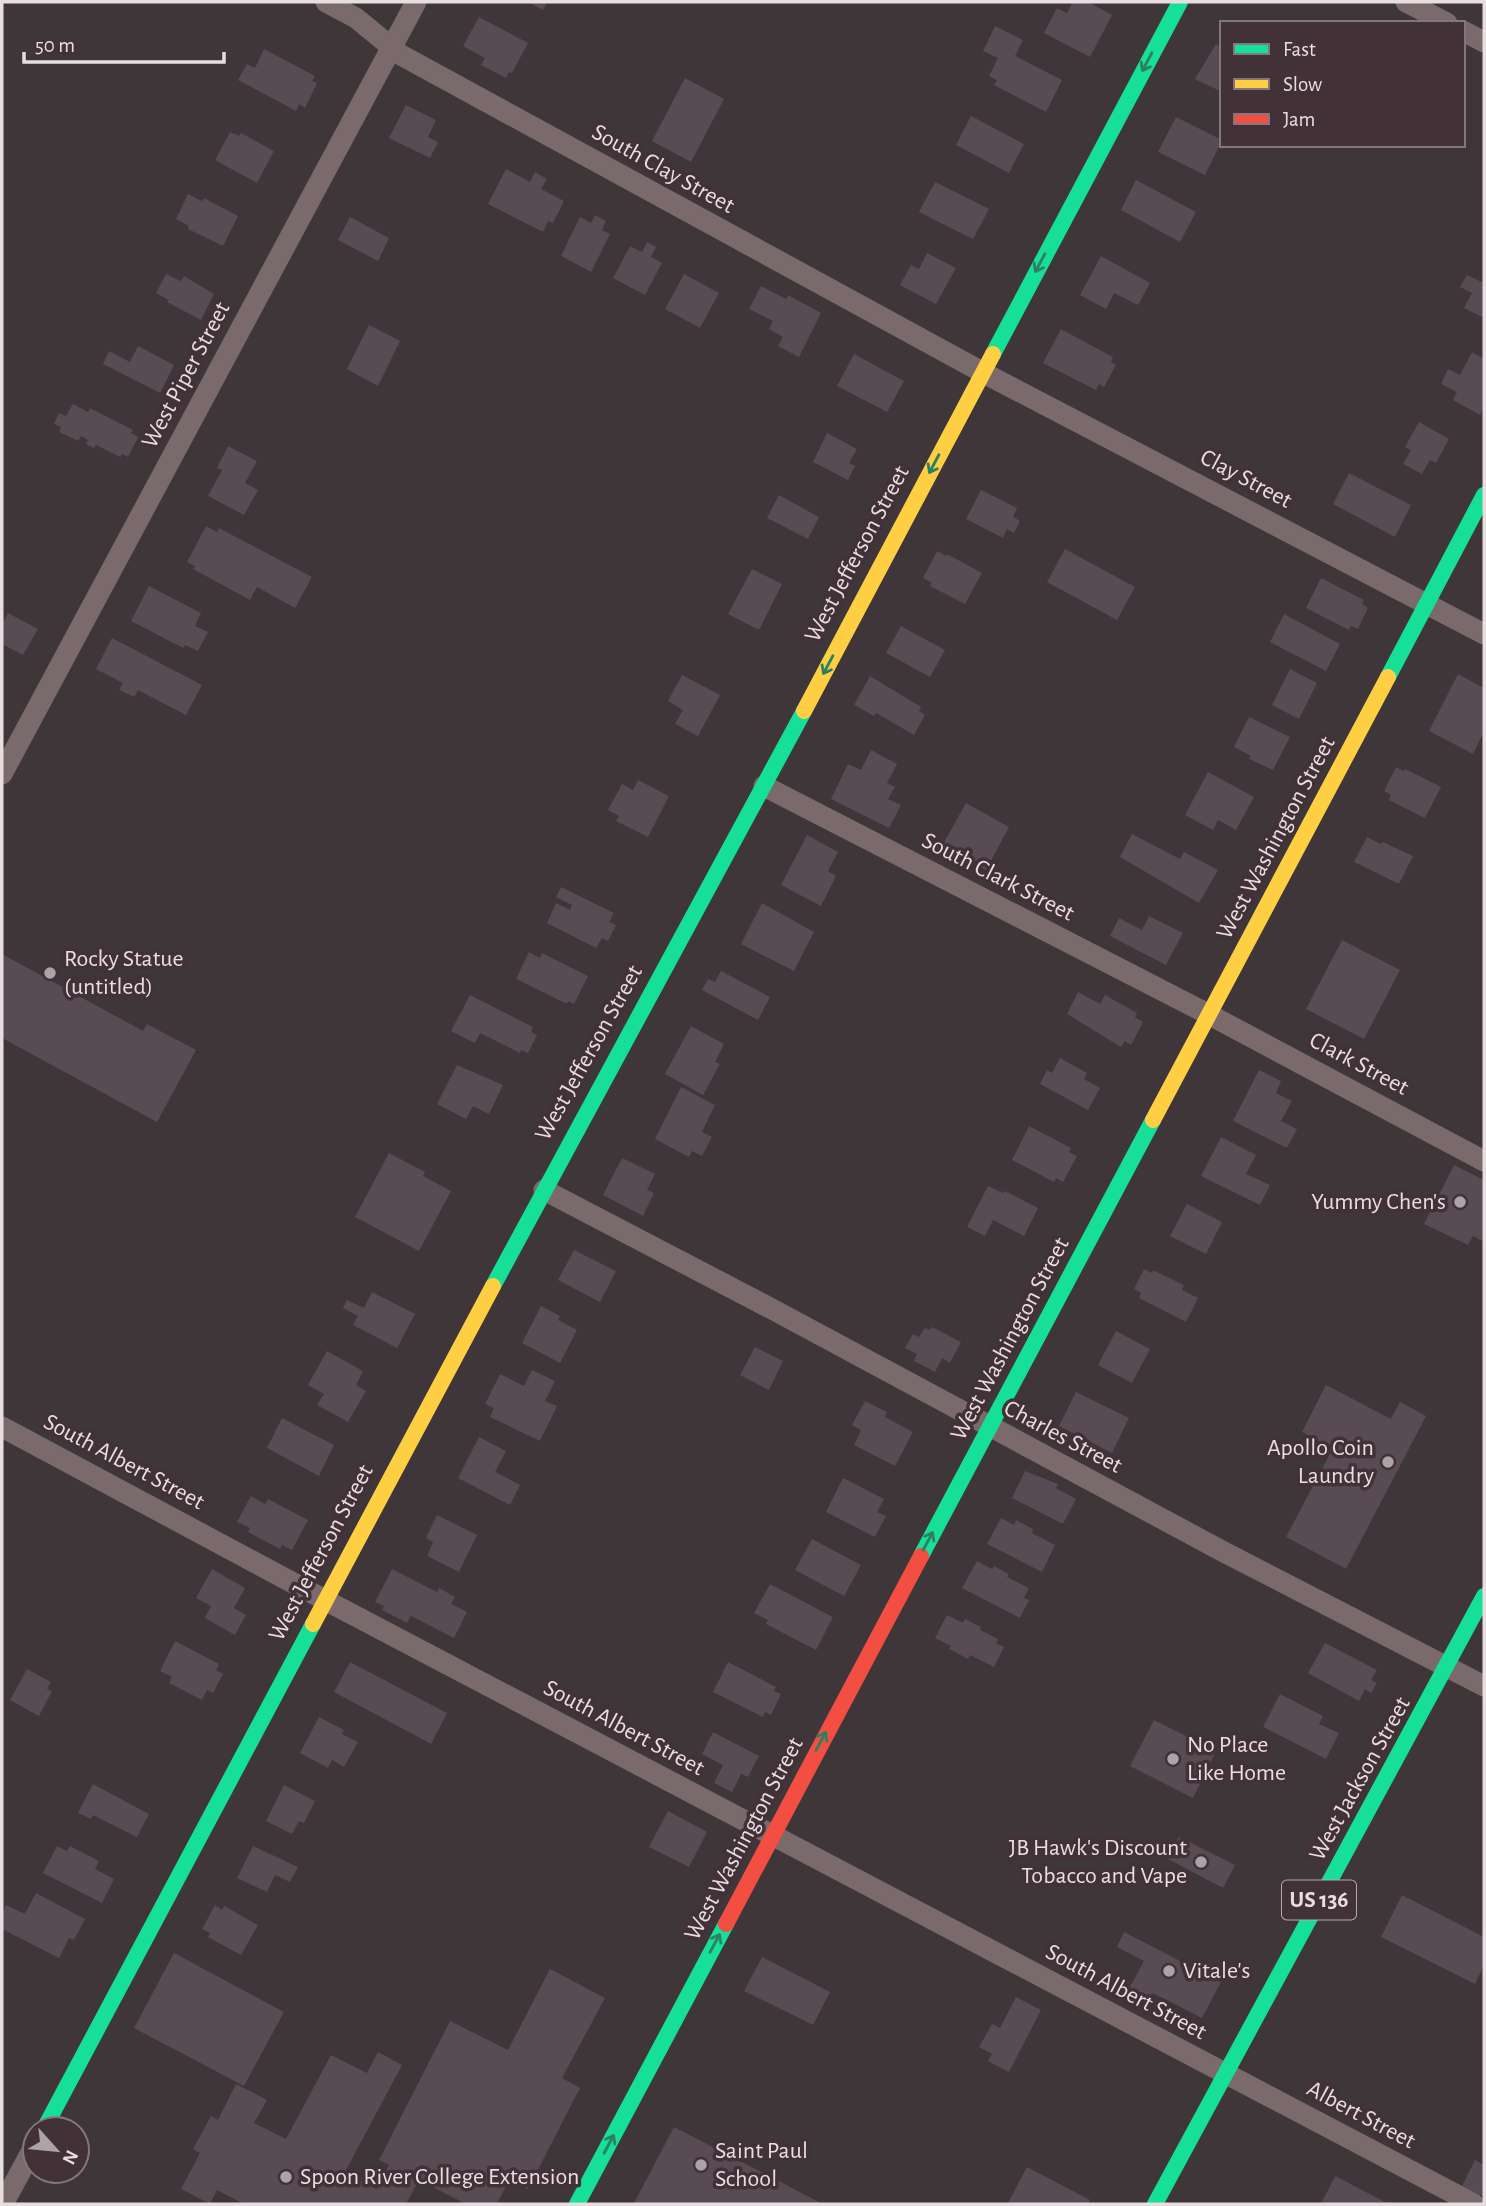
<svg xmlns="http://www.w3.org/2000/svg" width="1486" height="2206" viewBox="0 0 1486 2206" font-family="'Alegreya Sans',sans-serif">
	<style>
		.building { fill: #584b54 }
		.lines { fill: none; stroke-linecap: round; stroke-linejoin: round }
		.street { stroke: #7a6a6b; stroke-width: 21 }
		.fast { stroke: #16e098; stroke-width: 16 }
		.slow { stroke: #ffcf43; stroke-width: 16 }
		.jam { stroke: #f24e42; stroke-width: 16 }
		.oneway { stroke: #2e8063 }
		.poi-dot { fill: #aca3a6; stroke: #423237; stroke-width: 2.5 }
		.labels { text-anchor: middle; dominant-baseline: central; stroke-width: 7; stroke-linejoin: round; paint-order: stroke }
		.shield { fill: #423237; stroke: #b6aaae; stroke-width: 2 }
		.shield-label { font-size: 23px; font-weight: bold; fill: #e8dee1 }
		.street-label { font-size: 24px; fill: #e8dee1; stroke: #423237 }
		.poi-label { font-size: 24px; fill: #e8dee1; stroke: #423237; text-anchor: start }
	</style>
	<rect width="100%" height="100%" fill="#3e3638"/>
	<g class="building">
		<path d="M528,2H547L543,10Z"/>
		<path d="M1073,2H1088L1112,15L1090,57L1044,33L1057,8L1067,13Z"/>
		<path d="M479,17L528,43L512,73L509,72L506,78L481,65L485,58L463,46Z"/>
		<path d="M995,26L1023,40L1015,56L1062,80L1046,112L994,85L997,80L989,76L998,58L983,51Z"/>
		<path d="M1216,44L1222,47V92L1195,79Z"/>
		<path d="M264,49L315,76L312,81L317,83L305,108L299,104L296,111L238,80L247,64L255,68Z"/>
		<path d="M685,78L724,99L691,162L652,141Z"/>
		<path d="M406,105L436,120L428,137L438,142L430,158L389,138Z"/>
		<path d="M971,116L1024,144L1009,173L956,145Z"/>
		<path d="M1176,117L1222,140L1205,175L1158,152Z"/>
		<path d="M230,132L239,136L241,133L274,151L257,183L215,160Z"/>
		<path d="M506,169L530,182L535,172L547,179L541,189L564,201L553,223L548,221L543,232L488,204Z"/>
		<path d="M1136,180L1196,212L1180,242L1121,210Z"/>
		<path d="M935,182L989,209L973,239L919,212Z"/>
		<path d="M188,194L202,201L204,198L238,216L223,246L188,229L189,226L176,219Z"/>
		<path d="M595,215L606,221L602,230L610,234L591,272L561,256L580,217L591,223Z"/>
		<path d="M350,217L389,238L378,261L338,240Z"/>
		<path d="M647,242L656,247L651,257L662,263L645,295L613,278L630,246L642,252Z"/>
		<path d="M927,253L956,268L936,304L900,285L911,265L919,269Z"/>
		<path d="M1101,256L1150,283L1138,305L1114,293L1106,309L1080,295Z"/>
		<path d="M166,274L181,281L184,276L214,294L201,320L167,302L169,300L156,293Z"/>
		<path d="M684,274L719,293L700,328L665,309Z"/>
		<path d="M1467,275L1484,283V318L1464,308L1472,293L1460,287Z"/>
		<path d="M761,286L786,299L788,295L821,313L799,357L778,346L783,337L769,329L773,321L749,309Z"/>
		<path d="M369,325L400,341L378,386L347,369Z"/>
		<path d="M1061,329L1113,357L1111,362L1116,365L1104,387L1099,384L1096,390L1043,363Z"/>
		<path d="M138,346L174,365L160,393L103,364L109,351L130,362Z"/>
		<path d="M1472,352L1484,359V407L1480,415L1453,400L1457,392L1441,384L1448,369L1460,375Z"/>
		<path d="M854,354L904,381L887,412L837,386Z"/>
		<path d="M73,404L88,412L90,408L133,430L131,433L138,437L128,457L122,454L120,457L96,445L94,448L86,444L88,440L81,436L78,441L59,432L61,427L54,424L59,413L66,416Z"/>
		<path d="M1419,422L1449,439L1436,463L1430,460L1422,474L1403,464L1411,450L1405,447Z"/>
		<path d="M827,433L857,449L849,463L855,466L848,480L813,462Z"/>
		<path d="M228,446L257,461L245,483L258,490L244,515L208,496L222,470L217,468Z"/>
		<path d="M1349,473L1411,505L1395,537L1333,504Z"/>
		<path d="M981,490L1017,508L1013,517L1020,521L1014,533L1007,529L1003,538L966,519Z"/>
		<path d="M779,495L819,517L808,539L767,518Z"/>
		<path d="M206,526L217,532L219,528L312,577L295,608L257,587L250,600L193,569L195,566L187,562Z"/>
		<path d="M1065,549L1135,587L1117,620L1047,582Z"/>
		<path d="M937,551L946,556L947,554L982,573L965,604L930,586L932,583L923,578Z"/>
		<path d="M752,569L782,584L759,630L728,614Z"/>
		<path d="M1321,578L1364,600L1362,604L1368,608L1358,629L1351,626L1349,630L1306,608Z"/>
		<path d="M149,586L201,613L195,626L208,632L198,651L185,645L183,648L131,621Z"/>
		<path d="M8,613L38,629L23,655L2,644V619L4,621Z"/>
		<path d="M1284,614L1340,644L1326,671L1270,642Z"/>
		<path d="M901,626L945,650L930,677L886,653Z"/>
		<path d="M112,638L202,685L186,715L138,690L134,697L119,690L123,683L96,669Z"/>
		<path d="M1290,669L1317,683L1299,719L1272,705Z"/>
		<path d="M1458,674L1484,688V731L1473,754L1429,731Z"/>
		<path d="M682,675L720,695L698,736L675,724L683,710L668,701Z"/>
		<path d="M870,676L921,707L919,711L925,715L914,735L876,713L874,716L854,705Z"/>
		<path d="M1249,717L1290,737L1273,770L1249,759L1251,756L1234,747Z"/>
		<path d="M871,750L897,764L887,783L895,787L888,799L901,805L889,828L831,799L848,764L861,770Z"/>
		<path d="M1396,767L1404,771L1405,769L1441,787L1425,818L1389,800L1391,795L1384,791Z"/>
		<path d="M1208,772L1254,797L1236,830L1218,820L1213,830L1185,815Z"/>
		<path d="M638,780L669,796L648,837L616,821L619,816L608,810L622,784L633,790Z"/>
		<path d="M966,803L1009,827L986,870L942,846Z"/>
		<path d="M1132,834L1180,859L1184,852L1218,870L1199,903L1120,857Z"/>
		<path d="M807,835L838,852L828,871L836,876L821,906L781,885Z"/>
		<path d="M1367,837L1381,844L1383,842L1413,856L1399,884L1354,862Z"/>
		<path d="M561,887L614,913L609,922L616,925L608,941L602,938L596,948L547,923L556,903L570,910L572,905L556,897Z"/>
		<path d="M762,903L814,932L794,971L741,944Z"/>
		<path d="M1149,916L1183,933L1166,965L1110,936L1119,918L1142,930Z"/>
		<path d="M1342,940L1400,970L1364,1039L1306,1009Z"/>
		<path d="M529,952L540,958L542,953L588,976L574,1004L568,1001L567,1004L516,979Z"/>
		<path d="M2,954L143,1031L147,1024L196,1050L157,1122L2,1038Z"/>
		<path d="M721,971L770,997L758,1020L702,990L708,979L715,982Z"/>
		<path d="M1078,992L1100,1004L1105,995L1137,1013L1135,1017L1143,1022L1131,1045L1125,1041L1121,1047L1067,1014Z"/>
		<path d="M470,995L533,1027L531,1032L537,1035L528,1053L521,1050L520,1053L480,1033L475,1043L451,1031Z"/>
		<path d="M691,1026L724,1044L715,1062L720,1064L703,1095L665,1074Z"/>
		<path d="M1060,1058L1087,1073L1084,1079L1100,1088L1088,1110L1040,1084L1047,1070L1052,1073Z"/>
		<path d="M457,1065L503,1085L489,1114L473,1106L466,1119L437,1104Z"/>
		<path d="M1259,1070L1281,1081L1276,1093L1292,1101L1281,1121L1297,1129L1287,1148L1233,1121Z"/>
		<path d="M681,1087L715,1105L702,1132L712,1137L702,1156L692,1151L689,1157L655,1139Z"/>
		<path d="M1029,1126L1071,1148L1069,1152L1077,1156L1063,1182L1056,1178L1054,1182L1012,1160Z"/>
		<path d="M1221,1137L1256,1155L1246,1174L1270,1185L1260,1205L1201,1176Z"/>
		<path d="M389,1153L425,1172L423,1176L451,1191L419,1251L355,1217Z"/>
		<path d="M622,1158L655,1174L647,1190L654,1193L643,1216L603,1195Z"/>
		<path d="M1454,1165L1484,1180V1242L1473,1236L1468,1245L1424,1224Z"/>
		<path d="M988,1186L1003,1193L1005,1191L1038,1208L1024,1236L993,1220L985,1236L967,1227Z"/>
		<path d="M1187,1204L1222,1222L1206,1254L1170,1236Z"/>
		<path d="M574,1250L616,1271L600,1302L558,1280Z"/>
		<path d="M1144,1269L1152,1273L1153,1270L1184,1285L1182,1290L1198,1298L1186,1322L1139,1298L1141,1293L1134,1289Z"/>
		<path d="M372,1292L415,1314L397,1348L353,1325L358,1316L343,1308L347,1300L364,1308Z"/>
		<path d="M541,1306L560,1316L558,1320L577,1330L560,1363L522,1343Z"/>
		<path d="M932,1327L961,1342L950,1363L942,1358L935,1372L914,1361L917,1354L905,1348L913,1334L919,1337L925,1328L930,1330Z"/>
		<path d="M1116,1331L1150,1349L1132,1383L1098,1365Z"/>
		<path d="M755,1347L783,1361L769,1390L740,1375Z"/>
		<path d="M327,1351L363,1371L356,1385L366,1391L348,1422L317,1405L324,1394L308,1385Z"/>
		<path d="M532,1370L555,1381L545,1401L557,1406L540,1441L490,1417L494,1408L485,1404L500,1374L524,1386Z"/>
		<path d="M1326,1385L1391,1419L1400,1402L1426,1416L1346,1569L1286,1537L1333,1448L1302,1432Z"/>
		<path d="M1076,1392L1129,1418L1112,1453L1059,1426Z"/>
		<path d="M865,1401L887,1412L885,1417L913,1432L895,1466L854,1445L861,1430L852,1425Z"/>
		<path d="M282,1418L334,1445L319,1476L267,1448Z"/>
		<path d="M479,1437L506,1451L495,1472L520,1485L510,1505L458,1478Z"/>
		<path d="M1025,1471L1058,1484L1056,1488L1076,1499L1063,1524L1012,1498Z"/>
		<path d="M843,1478L884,1499L877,1512L886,1516L875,1537L826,1512Z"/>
		<path d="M251,1496L265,1504L268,1499L308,1520L292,1550L282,1545L280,1549L248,1532L250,1528L237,1522Z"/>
		<path d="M437,1515L477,1535L459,1572L427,1556L433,1542L426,1538Z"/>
		<path d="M1001,1518L1014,1525L1016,1520L1033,1529L1032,1533L1055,1545L1042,1572L987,1544Z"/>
		<path d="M812,1539L861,1565L844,1596L795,1570Z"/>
		<path d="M977,1561L992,1569L994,1566L1009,1574L1007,1577L1029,1588L1024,1598L1029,1600L1020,1618L962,1588Z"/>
		<path d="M212,1569L245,1588L234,1608L246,1615L235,1635L205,1618L211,1606L196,1598Z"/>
		<path d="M392,1569L437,1592L439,1588L455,1597L451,1604L467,1612L454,1638L411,1616L407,1623L382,1610L384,1606L375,1602Z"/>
		<path d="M770,1584L833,1617L816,1650L766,1624L768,1620L754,1613Z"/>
		<path d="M947,1615L963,1623L965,1619L981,1627L980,1630L998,1639L996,1643L1004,1647L994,1667L970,1655L968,1659L949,1649L951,1646L935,1638Z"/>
		<path d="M175,1641L219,1664L216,1670L223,1674L213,1693L207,1690L202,1700L169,1683L172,1677L160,1671Z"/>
		<path d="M1325,1643L1377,1670L1371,1680L1377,1683L1371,1693L1365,1689L1359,1701L1308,1673Z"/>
		<path d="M350,1662L447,1713L431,1744L334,1692Z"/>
		<path d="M728,1662L776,1687L774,1691L781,1694L771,1715L765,1712L763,1717L713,1692Z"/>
		<path d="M27,1669L51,1682L47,1689L52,1691L39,1716L10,1700Z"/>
		<path d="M1280,1694L1323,1716L1319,1724L1339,1733L1326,1759L1263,1727Z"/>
		<path d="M319,1717L344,1730L342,1734L358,1742L344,1767L332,1760L328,1768L300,1753Z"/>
		<path d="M1154,1720L1216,1751L1193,1798L1130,1766Z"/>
		<path d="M713,1732L759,1756L748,1777L741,1774L732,1792L714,1783L723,1765L702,1754Z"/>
		<path d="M93,1784L149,1814L137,1837L93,1815L91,1819L78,1813Z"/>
		<path d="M284,1785L315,1801L304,1823L299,1821L292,1834L266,1821Z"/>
		<path d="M668,1811L707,1832L689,1867L649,1847Z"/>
		<path d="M1179,1837L1235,1865L1223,1888L1168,1859Z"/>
		<path d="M57,1846L67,1851L70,1846L99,1861L95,1869L114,1879L102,1903L43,1873Z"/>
		<path d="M253,1846L298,1867L290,1882L275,1875L267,1892L237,1878Z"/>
		<path d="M36,1893L85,1919L74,1940L69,1938L59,1958L2,1929V1913L6,1905L25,1914Z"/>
		<path d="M1402,1895L1484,1937V1965L1475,1984L1381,1937Z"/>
		<path d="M215,1905L222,1910L224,1906L258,1925L241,1955L208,1937L210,1933L202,1929Z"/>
		<path d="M1124,1932L1221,1982L1202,2018L1153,1993L1149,2000L1129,1989L1144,1961L1117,1947Z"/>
		<path d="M174,1953L284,2012L244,2086L134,2028Z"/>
		<path d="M762,1957L830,1992L813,2025L744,1991Z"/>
		<path d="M550,1969L605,1998L562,2078L580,2088L528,2189L509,2179L497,2204H466L419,2180L406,2204H244L217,2190L210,2204L181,2189L200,2153L193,2149L211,2116L218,2120L236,2084L267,2100L254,2123L286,2139L331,2055L367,2073L378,2052L402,2065L345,2172L377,2189L389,2165L379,2160L450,2021L508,2050Z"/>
		<path d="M1016,1997L1041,2010L1009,2072L988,2061L992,2054L979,2047L992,2024L1000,2028Z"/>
		<path d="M674,2127L823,2204L634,2203Z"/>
		<path d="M1475,2160L1484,2165V2197L1462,2186Z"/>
		<path d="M1027,2167L1090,2200L1088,2204L1008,2203Z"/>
		<path d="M1335,2176L1389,2204H1321Z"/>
	</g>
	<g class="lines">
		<g class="street">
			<path d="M326,2L356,18L401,55L982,372L1484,634"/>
			<path d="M1406,2L1447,23"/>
			<path d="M1463,31L1484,42"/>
			<path d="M2,774L416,2"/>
			<path d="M764,786L1208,1014L1484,1161"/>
			<path d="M544,1190L772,1309L1222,1551L1484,1686"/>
			<path d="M2,1427L325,1600L1474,2204"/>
			<path d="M3,2204L35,2145"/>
		</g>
		<g class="fast">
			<path d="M993,354L1180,2"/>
			<path d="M1388,677L1484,495"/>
			<path d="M493,1286L804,711"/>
			<path d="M921,1556L1153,1120"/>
			<path d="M44,2129L313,1624"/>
			<path d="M577,2204L726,1924"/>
			<path d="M1155,2204L1484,1596"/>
		</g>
		<g class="slow">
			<path d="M804,711L993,354"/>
			<path d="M1153,1120L1388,677"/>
			<path d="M313,1624L493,1286"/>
		</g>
		<path class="jam" d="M726,1924L921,1556"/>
	</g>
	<defs><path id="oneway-shaft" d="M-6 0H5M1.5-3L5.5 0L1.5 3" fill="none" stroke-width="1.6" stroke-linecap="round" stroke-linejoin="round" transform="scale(1.75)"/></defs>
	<g class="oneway">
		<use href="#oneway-shaft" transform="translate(1147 62) rotate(118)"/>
		<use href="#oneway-shaft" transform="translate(1040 263) rotate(118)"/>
		<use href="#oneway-shaft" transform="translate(934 464) rotate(118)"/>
		<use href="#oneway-shaft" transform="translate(828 665) rotate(118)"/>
		<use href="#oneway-shaft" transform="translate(928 1541) rotate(-62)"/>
		<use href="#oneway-shaft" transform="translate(821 1741) rotate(-62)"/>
		<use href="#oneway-shaft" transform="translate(715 1943) rotate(-62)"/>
		<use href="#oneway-shaft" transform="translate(609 2144) rotate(-62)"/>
	</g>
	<g class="poi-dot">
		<circle cx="50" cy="973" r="7"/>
		<circle cx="1460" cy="1202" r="7"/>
		<circle cx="1388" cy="1462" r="7"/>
		<circle cx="1173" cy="1759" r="7"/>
		<circle cx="1201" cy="1862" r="7"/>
		<circle cx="1169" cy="1971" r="7"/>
		<circle cx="701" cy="2165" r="7"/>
		<circle cx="286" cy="2177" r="7"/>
	</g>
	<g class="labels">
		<rect class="shield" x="1282" y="1880.5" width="74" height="39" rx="5"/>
		<g class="shield-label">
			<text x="1319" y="1900">US 136</text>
		</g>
		<g class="street-label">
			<text transform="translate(663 169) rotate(29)">South Clay Street</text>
			<text transform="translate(186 375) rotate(-62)">West Piper Street</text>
			<text transform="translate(1246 479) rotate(28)">Clay Street</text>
			<text transform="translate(857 554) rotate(-62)">West Jefferson Street</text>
			<text transform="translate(1276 838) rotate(-62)">West Washington Street</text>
			<text transform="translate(998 877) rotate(27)">South Clark Street</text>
			<text transform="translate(589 1053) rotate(-61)">West Jefferson Street</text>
			<text transform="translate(1359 1064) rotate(28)">Clark Street</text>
			<text transform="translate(1010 1339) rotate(-62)">West Washington Street</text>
			<text transform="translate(1063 1437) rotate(28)">Charles Street</text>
			<text transform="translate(124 1462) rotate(28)">South Albert Street</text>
			<text transform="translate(321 1553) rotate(-62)">West Jefferson Street</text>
			<text transform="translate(624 1728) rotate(28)">South Albert Street</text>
			<text transform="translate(1360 1779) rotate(-61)">West Jackson Street</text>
			<text transform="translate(744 1839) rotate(-62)">West Washington Street</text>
			<text transform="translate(1126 1992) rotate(28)">South Albert Street</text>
			<text transform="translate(1361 2115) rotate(28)">Albert Street</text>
		</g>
		<g class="poi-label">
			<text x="64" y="959">Rocky Statue<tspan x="64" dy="28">(untitled)</tspan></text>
			<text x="1446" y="1202" text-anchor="end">Yummy Chen's</text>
			<text x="1374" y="1448" text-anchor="end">Apollo Coin<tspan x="1374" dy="28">Laundry</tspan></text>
			<text x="1187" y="1745">No Place<tspan x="1187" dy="28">Like Home</tspan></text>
			<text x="1187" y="1848" text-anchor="end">JB Hawk's Discount<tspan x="1187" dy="28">Tobacco and Vape</tspan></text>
			<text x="1183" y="1971">Vitale's</text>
			<text x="715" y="2151">Saint Paul<tspan x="715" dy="28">School</tspan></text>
			<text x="300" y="2177">Spoon River College Extension</text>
		</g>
	</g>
	<rect width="1486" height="2206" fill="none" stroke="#e8dee1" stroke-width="7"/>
	<rect x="1220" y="21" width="245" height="126" fill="#423237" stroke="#84777b" stroke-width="2"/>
	<rect x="1234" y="44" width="35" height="10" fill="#16e098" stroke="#84777b" stroke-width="2"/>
	<text x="1283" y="56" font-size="21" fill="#e8dee1">Fast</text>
	<rect x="1234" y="79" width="35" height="10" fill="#ffcf43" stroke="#84777b" stroke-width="2"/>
	<text x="1283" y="91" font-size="21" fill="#e8dee1">Slow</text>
	<rect x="1234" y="114" width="35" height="10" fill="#f24e42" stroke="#84777b" stroke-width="2"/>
	<text x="1283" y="126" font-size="21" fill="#e8dee1">Jam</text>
	<g transform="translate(56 2150) rotate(117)"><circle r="33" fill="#423237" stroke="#84777b" stroke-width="2"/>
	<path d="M0-5L12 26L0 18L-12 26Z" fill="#aca3a6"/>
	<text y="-10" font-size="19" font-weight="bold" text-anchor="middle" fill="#e8dee1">N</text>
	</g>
	<path d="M24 52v10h200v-10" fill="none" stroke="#e8dee1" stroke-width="3.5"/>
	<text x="35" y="52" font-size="21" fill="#e8dee1" stroke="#423237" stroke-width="5" paint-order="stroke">50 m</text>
</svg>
